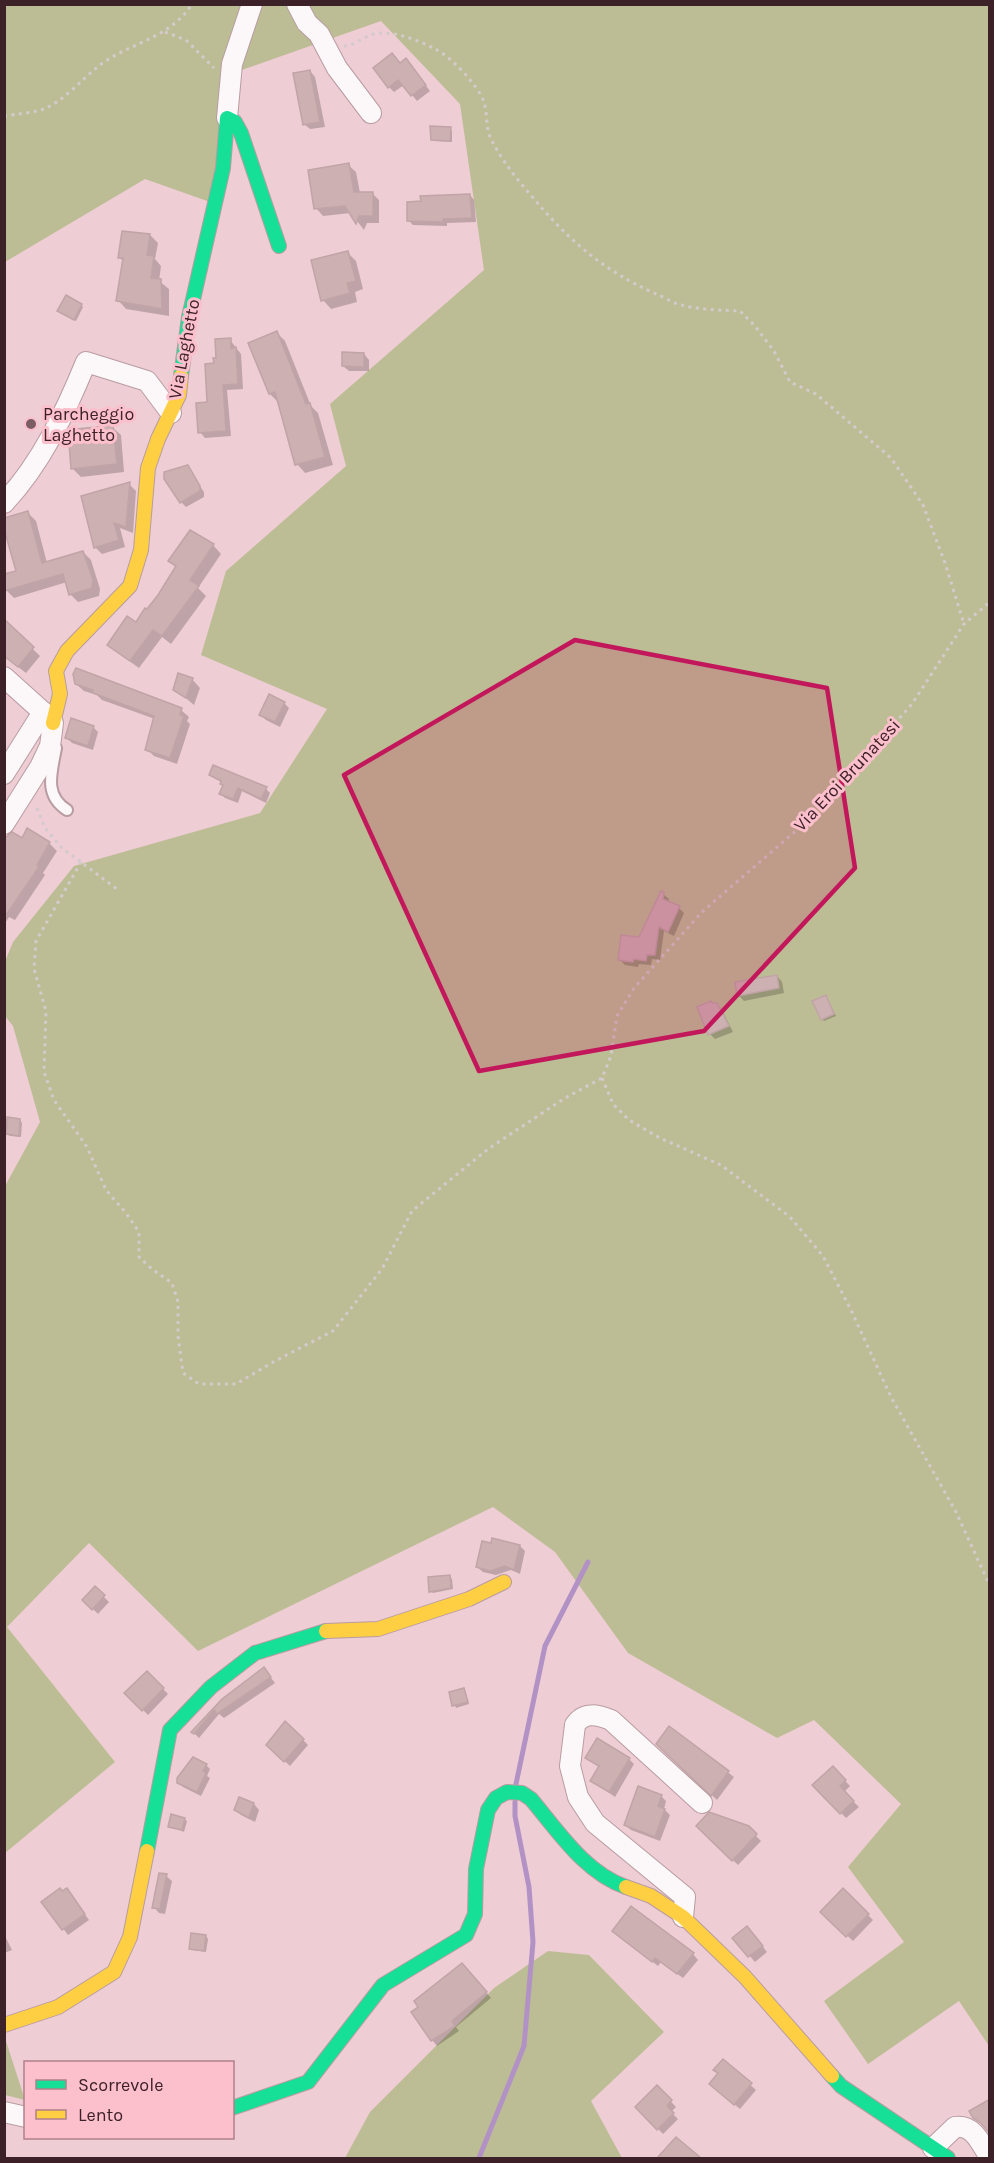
<svg xmlns="http://www.w3.org/2000/svg" width="994" height="2163" viewBox="0 0 994 2163" font-family="Karla,sans-serif">
	<style>
		.forest { fill: #bdbd95 }
		.shadow { fill: #0003 }
		.lines { fill: none; stroke-linecap: round; stroke-linejoin: round }
		.stream { stroke: #b292c5; stroke-width: 5 }
		.building { fill: #cdb0b2; stroke: #c0a4a6; stroke-width: 1.5 }
		.lane-casing { stroke: #b89ca2; stroke-width: 14 }
		.street-casing { stroke: #b89ca2; stroke-width: 22 }
		.fast-casing { stroke: #b89ca2; stroke-width: 16 }
		.slow-casing { stroke: #b89ca2; stroke-width: 16 }
		.path { stroke: #d4cacc; stroke-width: 3; stroke-dasharray: 3 4.5; stroke-linecap: butt }
		.lane { stroke: #fcf8f9; stroke-width: 10 }
		.street { stroke: #fcf8f9; stroke-width: 20 }
		.fast { stroke: #16e098; stroke-width: 14 }
		.slow { stroke: #ffcf43; stroke-width: 14 }
		.marked { fill: #c2185b; fill-opacity: 0.2; stroke: #c2185b; stroke-width: 4.5; stroke-linejoin: round }
		.poi-dot { fill: #7b5d64; stroke: #fcbfcc; stroke-width: 2 }
		.labels { text-anchor: middle; dominant-baseline: central; stroke-width: 6; stroke-linejoin: round; paint-order: stroke }
		.street-label { font-size: 18px; fill: #3d2128; stroke: #fcbfcc }
		.poi-label { font-size: 18px; fill: #3d2128; stroke: #fcbfcc; text-anchor: start }
	</style>
	<rect width="100%" height="100%" fill="#eecdd4"/>
	<g class="forest">
		<path d="M5,5H989V2046L959,2001L868,2064L824,2001L904,1942L848,1867L901,1804L814,1720L777,1738L628,1653L555,1552L493,1507L198,1651L89,1543L7,1627L115,1762L5,1853L4,1188L40,1122L13,1026L5,1016L4,964L13,942L74,866L260,813L327,709L201,655L226,571L346,466L330,404L484,270L460,104L381,21L239,71L210,202L145,179L5,262Z"/>
		<path d="M548,1951L589,1955L664,2032L591,2101L622,2158H345L370,2112L494,1988Z"/>
		<path d="M5,2038L25,2100L5,2095Z"/>
	</g>
	<g class="shadow">
		<path d="M400,64L411,66L430,91L417,101L404,85L394,92L389,87Z"/>
		<path d="M310,71L315,77L325,127L310,129L304,124Z"/>
		<path d="M450,129L452,131V142L435,141L433,139Z"/>
		<path d="M348,165L356,172L360,193H372L379,200V223H367L364,230L351,213L323,216L316,208Z"/>
		<path d="M470,195L474,200L476,222L447,223V226L413,225L409,221Z"/>
		<path d="M150,235L158,243L155,259L161,266L159,281L169,289V316L126,309L118,300L124,262L119,257Z"/>
		<path d="M347,252L356,261L363,289L355,292L357,302L331,309L323,300Z"/>
		<path d="M81,305L83,307L76,321L61,313Z"/>
		<path d="M277,333L285,341L311,406L318,413L333,465L305,473L297,464L279,403L270,394Z"/>
		<path d="M230,340L241,354L243,389L227,390L231,436L205,438L200,432L209,404L215,364Z"/>
		<path d="M364,354L369,360V371H349L343,366Z"/>
		<path d="M112,427L121,435L124,472L81,477L73,469Z"/>
		<path d="M187,467L204,492V497L186,507L181,502Z"/>
		<path d="M129,484L136,491L133,533L120,528L125,547L102,554L95,547Z"/>
		<path d="M28,513L36,521L47,563L83,552L91,560L100,589L99,596L78,602L70,594L67,582L14,598L6,590L18,572Z"/>
		<path d="M213,545L221,554L198,588L206,596L171,644L162,637L139,668L118,653L109,645L136,624L159,596L177,567L170,560Z"/>
		<path d="M4,621L40,656L26,673L4,656Z"/>
		<path d="M192,679L200,688L194,705L175,689Z"/>
		<path d="M76,684L181,710L189,717L187,721L190,724L177,764L154,756L147,749L155,719L102,700L97,695L84,691Z"/>
		<path d="M284,703L289,708L280,727L266,720L261,715Z"/>
		<path d="M93,727L98,732L93,750L72,743L67,738Z"/>
		<path d="M210,774L266,789L270,793L266,803L242,791L238,803L225,798L221,794L224,786L222,782Z"/>
		<path d="M28,830L50,844L57,851L43,873L45,875L15,920L9,917L4,925V882Z"/>
		<path d="M663,894L669,899L668,903L679,908L684,913L674,936L664,931L660,960L652,959L651,965L639,964L638,967L625,965L620,960L640,938Z"/>
		<path d="M777,976L782,982L784,993L744,1001L738,995Z"/>
		<path d="M826,997L836,1016L824,1021L822,1019Z"/>
		<path d="M717,1004L722,1010L733,1032L715,1039L710,1034Z"/>
		<path d="M20,1120L22,1123L21,1137L10,1136L7,1134Z"/>
		<path d="M520,1546L525,1551L520,1574L511,1570L496,1575L483,1572L477,1567Z"/>
		<path d="M450,1577L452,1579L453,1589L433,1593L431,1591Z"/>
		<path d="M95,1588L109,1602L98,1614L84,1600Z"/>
		<path d="M264,1669L275,1683L224,1718L219,1714L199,1738L193,1732L223,1700Z"/>
		<path d="M147,1673L168,1694L148,1715L126,1693Z"/>
		<path d="M464,1690L469,1704L456,1708L450,1693Z"/>
		<path d="M286,1723L308,1745L290,1766L268,1745Z"/>
		<path d="M669,1729L734,1777L717,1800L658,1744Z"/>
		<path d="M587,1758L629,1759L634,1764L615,1797L592,1781L600,1768Z"/>
		<path d="M206,1765L210,1769L207,1776L210,1778L201,1796L183,1787L179,1782Z"/>
		<path d="M833,1768L850,1786L844,1792L859,1807L846,1818L814,1785Z"/>
		<path d="M661,1796L666,1801L664,1809L670,1815L660,1841L631,1830L625,1825Z"/>
		<path d="M254,1804L259,1810L255,1822L241,1815L236,1810Z"/>
		<path d="M184,1819L187,1821L184,1832L170,1826Z"/>
		<path d="M698,1826L748,1828L761,1841L738,1865Z"/>
		<path d="M166,1876L172,1881L165,1914L159,1913L154,1907Z"/>
		<path d="M67,1890L89,1920L68,1935L43,1902Z"/>
		<path d="M843,1891L873,1920L853,1941L822,1912Z"/>
		<path d="M752,1933L767,1952L755,1962L734,1938Z"/>
		<path d="M4,1934L12,1950L4,1953Z"/>
		<path d="M206,1936L208,1939L206,1952L193,1950L191,1948Z"/>
		<path d="M619,1936L693,1954L698,1960L683,1978L661,1962L658,1966Z"/>
		<path d="M467,1970L491,1998L456,2027L459,2031L437,2046L432,2040Z"/>
		<path d="M723,2061L756,2090L740,2109L716,2089Z"/>
		<path d="M657,2087L676,2107L671,2112L678,2119L663,2134L637,2107Z"/>
		<path d="M676,2139L699,2158H659Z"/>
	</g>
	<g class="lines">
		<g class="stream">
			<path d="M516,1784L545,1646L588,1562"/>
			<path d="M479,2158L524,2046L533,1942L529,1887L515,1816V1802"/>
		</g>
	</g>
	<g class="building">
		<path d="M392,53L400,63L406,58L426,85L411,96L398,80L388,88L373,68Z"/>
		<path d="M310,70L320,122L303,125L293,73Z"/>
		<path d="M430,126L451,127L450,141L431,140Z"/>
		<path d="M349,163L354,192H373V216H359L356,224L345,206L314,209L308,170Z"/>
		<path d="M470,194L472,218L443,219V222L407,221V202L421,201L420,196Z"/>
		<path d="M122,231L150,234L147,255L154,256L151,278L161,279L162,309L116,301L123,258H118Z"/>
		<path d="M348,251L356,281L347,283L350,293L321,301L311,260Z"/>
		<path d="M66,295L82,304L74,320L57,311Z"/>
		<path d="M277,331L306,404L310,403L325,457L295,465L275,392L269,394L248,343Z"/>
		<path d="M231,338V349L236,347L238,384L223,385L226,431L198,433L196,403L207,402L205,364L214,363L213,358H216L215,339Z"/>
		<path d="M342,352L364,353V367L342,366Z"/>
		<path d="M113,425L117,464L71,469L68,430Z"/>
		<path d="M188,465L200,486V491L180,503L164,479V472Z"/>
		<path d="M130,482L126,527L114,523L119,540L94,548L81,496Z"/>
		<path d="M28,511L42,563L83,551L93,580L92,588L69,595L63,574L4,591V574L16,571L4,529V518Z"/>
		<path d="M190,530L214,544L190,580L199,586L162,636L153,630L130,661L107,645L127,616L136,622L145,608L147,609L158,595L176,566L168,561Z"/>
		<path d="M4,619L34,647L18,667L4,656Z"/>
		<path d="M76,668L182,708L180,715L184,716L170,758L145,750L154,716L93,693V690L75,684L73,674Z"/>
		<path d="M178,673L193,678L186,698L173,690Z"/>
		<path d="M269,694L285,702L275,722L259,715Z"/>
		<path d="M71,718L94,726L88,746L65,738Z"/>
		<path d="M213,765L267,787L261,799L238,788L233,799L219,794L223,785L220,784L221,781L209,775Z"/>
		<path d="M27,828L50,842L37,865L39,867L4,918V839L12,832L22,838Z"/>
		<path d="M661,891L664,892L663,899L680,906L668,932L659,927L655,955H647L646,961L634,959L633,962L618,960L621,935L639,937Z"/>
		<path d="M777,975L779,988L737,996L735,982Z"/>
		<path d="M826,995L834,1014L821,1020L812,1001Z"/>
		<path d="M711,1001L712,1003H717L729,1026L708,1035L697,1007Z"/>
		<path d="M7,1117L20,1119L19,1136L6,1134Z"/>
		<path d="M492,1538L520,1545L514,1570L505,1566L490,1571L476,1567L482,1541L491,1543Z"/>
		<path d="M450,1575L451,1588L429,1592L428,1577Z"/>
		<path d="M95,1586L105,1595L92,1610L82,1600Z"/>
		<path d="M264,1667L271,1677L217,1714L214,1710L194,1734L191,1732L222,1699Z"/>
		<path d="M147,1671L164,1688L142,1711L124,1693Z"/>
		<path d="M464,1688L468,1702L452,1706L449,1692Z"/>
		<path d="M285,1721L304,1739L284,1762L266,1745Z"/>
		<path d="M669,1726L729,1771L711,1796L656,1744Z"/>
		<path d="M597,1738L630,1758L609,1792L590,1781L599,1766L585,1758Z"/>
		<path d="M193,1757L207,1764L203,1771L206,1773L197,1792L177,1783V1778Z"/>
		<path d="M833,1766L846,1780L840,1786L854,1801L840,1814L812,1785Z"/>
		<path d="M638,1786L662,1795L658,1806L665,1809L655,1837L624,1825Z"/>
		<path d="M239,1797L254,1803L249,1818L234,1810Z"/>
		<path d="M709,1812L749,1826L757,1834L732,1861L696,1826Z"/>
		<path d="M171,1814L185,1818L182,1830L168,1827Z"/>
		<path d="M159,1873L167,1874L160,1909L152,1908Z"/>
		<path d="M60,1888L62,1891L67,1888L85,1914L62,1930L41,1902Z"/>
		<path d="M843,1888L869,1914L846,1937L820,1912Z"/>
		<path d="M631,1906L694,1953L677,1974L655,1958L652,1962L612,1931Z"/>
		<path d="M747,1926L763,1946L748,1957L732,1938Z"/>
		<path d="M191,1933L206,1935L204,1951L189,1949Z"/>
		<path d="M462,1963L487,1992L452,2021L455,2026L431,2041L411,2012L418,2007L414,2001Z"/>
		<path d="M723,2059L752,2083L734,2105L709,2084L718,2073L713,2070Z"/>
		<path d="M657,2085L672,2100L667,2106L674,2113L657,2130L635,2107Z"/>
		<path d="M990,2099V2134L981,2123L973,2118L969,2111Z"/>
		<path d="M676,2137L701,2158H657Z"/>
	</g>
	<g class="lines">
		<defs>
			<path id="lane" d="M56,748C52,771 43,795 67,810"/>
			<g id="street">
				<path d="M297,4L307,23L319,34L337,68L371,113"/>
				<path d="M227,118L232,64L252,4"/>
				<path d="M4,503C41,464 66,411 86,362L147,381L171,413"/>
				<path d="M4,677L43,712L53,723L50,746L40,767L4,824"/>
				<path d="M4,774L43,712"/>
				<path d="M683,1917L685,1897L595,1823L578,1797L570,1766L575,1725C584,1711 598,1715 611,1720L702,1803"/>
				<path d="M4,2112L26,2117"/>
				<path d="M933,2148L955,2127C974,2124 981,2144 990,2158"/>
			</g>
			<g id="fast">
				<path d="M181,376L189,317L223,168L227,118L235,122L241,133L279,246"/>
				<path d="M147,1851L170,1730L211,1687L255,1653L326,1631"/>
				<path d="M832,2076L841,2086L948,2158"/>
				<path d="M232,2108L308,2082L383,1985L466,1935L475,1914L476,1869L488,1810L496,1798L507,1792L522,1793L531,1799C558,1831 585,1873 626,1887"/>
			</g>
			<g id="slow">
				<path d="M53,723L60,694L56,671L67,651L130,586L141,550L148,468L158,439L179,395L181,376"/>
				<path d="M326,1631L378,1629L469,1599L504,1582"/>
				<path d="M626,1887L651,1896L683,1917L745,1977L832,2076"/>
				<path d="M4,2025L58,2007L114,1972L130,1937L147,1851"/>
			</g>
		</defs>
		<use href="#lane" class="lane-casing"/>
		<use href="#street" class="street-casing"/>
		<use href="#fast" class="fast-casing"/>
		<use href="#slow" class="slow-casing"/>
		<g class="path">
			<path d="M165,32L186,40L214,68"/>
			<path d="M344,46C354,46 364,36 374,34C393,30 418,40 435,49C450,56 478,85 484,102C488,115 485,128 492,141C502,160 515,177 529,193C567,239 602,270 656,294C664,297 673,303 681,305C700,310 722,310 740,311L755,326L774,351L790,382L816,394L891,458L923,505L945,563L964,624"/>
			<path d="M4,116C17,114 34,113 46,108C66,99 82,79 100,65C129,43 171,38 192,4"/>
			<path d="M37,808L45,828L62,848L117,889"/>
			<path d="M81,862L36,941L34,969L46,1011L44,1072L54,1100L87,1147L106,1190L126,1213L139,1232V1257L152,1269L172,1283L178,1302V1336L183,1373L199,1384H236L275,1361L333,1331L382,1269L412,1211L488,1149L565,1098L602,1078L611,1056L617,1016L634,988L702,912L813,816L912,704L964,624L990,602"/>
			<path d="M602,1078L613,1104L629,1120L660,1138L721,1165L790,1217L823,1256L851,1310L891,1397L956,1512L990,1586"/>
		</g>
		<use href="#lane" class="lane"/>
		<use href="#street" class="street"/>
		<use href="#fast" class="fast"/>
		<use href="#slow" class="slow"/>
	</g>
	<path class="marked" d="M575,640L827,688L855,868L704,1031L479,1071L344,775Z"/>
	<circle class="poi-dot" cx="31" cy="424" r="6"/>
	<g class="labels">
		<g class="street-label">
			<text transform="translate(184 349) rotate(-79)">Via Laghetto</text>
			<text transform="translate(847 775) rotate(-47)">Via Eroi Brunatesi</text>
		</g>
		<g class="poi-label">
			<text x="43" y="414">Parcheggio<tspan x="43" dy="21">Laghetto</tspan></text>
		</g>
	</g>
	<rect width="994" height="2163" fill="none" stroke="#3d2128" stroke-width="12"/>
	<rect x="24" y="2061" width="210" height="78" fill="#fcbfcc" stroke="#b0808a" stroke-width="1.5"/>
	<rect x="36" y="2080" width="30" height="9" fill="#16e098" stroke="#b0808a" stroke-width="1.5"/>
	<text x="78" y="2091" font-size="18" fill="#3d2128">Scorrevole</text>
	<rect x="36" y="2110" width="30" height="9" fill="#ffcf43" stroke="#b0808a" stroke-width="1.5"/>
	<text x="78" y="2121" font-size="18" fill="#3d2128">Lento</text>
</svg>
